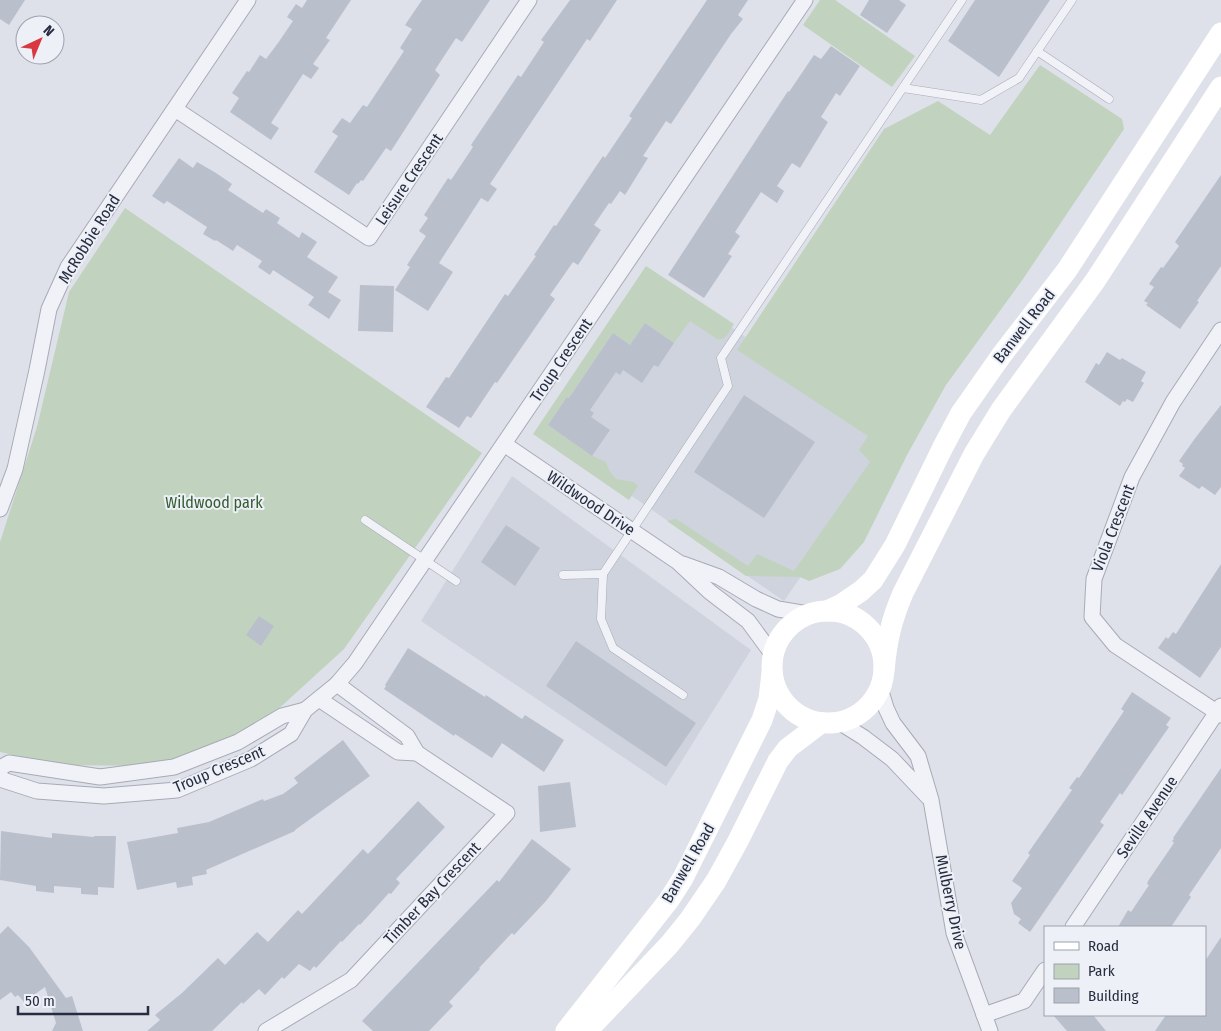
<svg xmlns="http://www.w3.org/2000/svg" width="1221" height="1031" viewBox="0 0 1221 1031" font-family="'Fira Sans Condensed',sans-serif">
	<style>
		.built { fill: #cfd3de }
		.green { fill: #c1d3be }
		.building { fill: #babfcc }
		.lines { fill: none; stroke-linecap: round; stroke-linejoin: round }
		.service-casing { stroke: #a7abb6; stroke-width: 9 }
		.minor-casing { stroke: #a7abb6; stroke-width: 17 }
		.service { stroke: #f1f2f7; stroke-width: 8 }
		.minor { stroke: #f1f2f7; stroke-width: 15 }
		.secondary { stroke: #fff; stroke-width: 21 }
		.labels { text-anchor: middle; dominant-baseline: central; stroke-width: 4; stroke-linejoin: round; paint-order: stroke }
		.street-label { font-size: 16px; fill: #262d40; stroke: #edf0f6 }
		.park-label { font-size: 16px; fill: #355d32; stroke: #edf0f6 }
	</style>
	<rect width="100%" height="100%" fill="#dee1e9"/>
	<g class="built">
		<path d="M650,271L895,440L784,601L539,432Z"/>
		<path d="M512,476L751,650L666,786L421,621Z"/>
	</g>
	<g class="green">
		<path d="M820,0H835L915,56L892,87L803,25Z"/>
		<path d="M1040,65L1122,119L1124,129L1023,279L946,385L907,455L864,542L840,569L809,581L800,577L746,576L667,521L676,519L748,566L757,554L794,571L870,462L859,450L868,436L737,350L884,129L938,101L990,135Z"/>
		<path d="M125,208L482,453L344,649L262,724L160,766L57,765L0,752V542L37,427L69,292Z"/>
		<path d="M646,266L734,324C729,331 727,341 717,339L690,321L674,343L645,323L630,345L613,333L569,398L567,397L548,425L592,456L606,462L609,470L616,479L634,482L638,486L629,500L533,434Z"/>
	</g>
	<g class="building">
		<path d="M0,0H25L9,25L0,19Z"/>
		<path d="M307,0H351L326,38L330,40L313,64L319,68L311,79L303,74L271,123L279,128L271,140L230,112L239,98L232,93L247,71L249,72L260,55L266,59L278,43L293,21L287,17L296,4L302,8Z"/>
		<path d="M422,0H490L462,42L456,38L435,70L440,75L391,151L386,148L363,181L361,180L358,184L357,183L349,195L314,172L338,136L332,132L342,118L350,123L363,105L367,107L404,51L400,48L412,29L405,25Z"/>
		<path d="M570,0H617L590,41L587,39L490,184L497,189L488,202L481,198L439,263L453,272L428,311L395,290L410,267L407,265L426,236L419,231L428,218L424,215L448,178L451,180L473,147L471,145L518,75L521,77L544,42L541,40Z"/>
		<path d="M707,0H748L738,15L743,19L731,34L671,124L666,121L643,156L648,158L625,195L620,191L611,204L609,203L594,225L601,230L578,265L573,262L550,295L555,299L497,383L495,382L471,418L467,416L459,428L426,407L446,377L449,378L505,294L508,296L536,256L534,255L554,225L556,226L603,156L605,158L632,118L629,116Z"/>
		<path d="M869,0H899L906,5L887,33L860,15Z"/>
		<path d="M975,0H1050L999,77L948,41Z"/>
		<path d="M831,46L860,66L840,96L836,93L821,117L828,122L800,168L792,163L777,186L784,191L777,203L761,192L735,232L740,236L728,254L732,256L704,298L668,275L788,91L789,92L814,55L821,59Z"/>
		<path d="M179,158L193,168L197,162L216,173L232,184L228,190L263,213L266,209L280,218L277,223L299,238L302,232L317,242L307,257L338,277L328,292L341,300L329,319L308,305L314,297L273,270L270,275L258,267L262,261L237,245L233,251L216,240L215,241L203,234L207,227L167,201L164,204L152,196Z"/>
		<path d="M1221,175V266L1197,301L1199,302L1180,329L1146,305L1148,303L1144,301L1154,287L1149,284L1161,267L1163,268L1179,246L1175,242Z"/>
		<path d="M360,285L394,286L393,332L358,331Z"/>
		<path d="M645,323L674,343L658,367L654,365L642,383L623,370L620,375L616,372L590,410L594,413L591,417L610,430L592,456L548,425L567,397L569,398L613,333L630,345Z"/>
		<path d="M1107,352L1120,360L1122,358L1146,372L1141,381L1144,383L1133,402L1127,399L1125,402L1123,401L1120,406L1085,382L1096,363L1099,365Z"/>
		<path d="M744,395L815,442L764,518L694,472Z"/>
		<path d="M1221,405V487L1215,495L1202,486L1199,489L1179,476L1185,468L1182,466L1183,464L1179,461L1196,437Z"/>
		<path d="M506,525L540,548L515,586L481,562Z"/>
		<path d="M1221,564V647L1200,678L1158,648L1166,637L1168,639L1173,632L1176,634Z"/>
		<path d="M259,616L274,626L261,646L246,635Z"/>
		<path d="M576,641L696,723L666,767L546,686Z"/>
		<path d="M408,648L485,697L486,695L522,719L525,715L564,740L544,772L502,743L492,758L455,734L454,736L384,689L386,686L385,685Z"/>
		<path d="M1132,692L1171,718L1166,725L1169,727L1122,795L1120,793L1100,822L1104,825L1030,932L1018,923L1021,919L1014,914L1011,903L1022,888L1012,881L1030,855L1028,853L1072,790L1069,788L1077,777L1079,778L1124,711L1121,709Z"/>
		<path d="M343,740L370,776L295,830V831L206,870L207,874L192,877L193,885L177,888L176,882L137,890L127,842L178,833L177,828L209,822L263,799L264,801L283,794L298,783L294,778Z"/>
		<path d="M1221,768V848L1189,895L1191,897L1171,927H1118L1128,910L1131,912L1149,885L1147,884L1148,881L1174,843L1172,841L1174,839L1173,838Z"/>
		<path d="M570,782L576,827L540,832L538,786Z"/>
		<path d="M418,801L445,827L396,879L400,883L391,894L389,893L360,925L359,924L342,942L341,941L316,968L314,966L310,971L299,964L284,979L282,977L265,995L259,989L243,1004L242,1002L212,1031H147L160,1020L155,1015L182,993L218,958L225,965L257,932L268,942L298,910L302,914L363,849L368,854Z"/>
		<path d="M1,831L52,838V833L94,837V836H116L114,888L98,887V895L81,894V888L54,886V893L36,891V886L0,880Z"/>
		<path d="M532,839L571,869L546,901L514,935L512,933L479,968L480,969L449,1002L453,1006L429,1031H373L362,1021L497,880L499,882Z"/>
		<path d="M8,926L29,947L66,998L72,996L83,1031H52L56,1023L45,987L24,1002L18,995L15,997L11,992L0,1000V934Z"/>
		<path d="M1221,937V1031H1155L1166,1015H1205V961Z"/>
		<path d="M1053,1015H1093L1106,1031H1067Z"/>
	</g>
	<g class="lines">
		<defs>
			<g id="service">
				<path d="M1037,51L1109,99"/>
				<path d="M903,88L981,100L1019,78L1072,0"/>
				<path d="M365,520L456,581"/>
				<path d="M563,575L603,574"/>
				<path d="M683,695L613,648L601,619L603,574L728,386L721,358L962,0"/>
			</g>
			<g id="minor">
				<path d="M175,109L369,238L529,0"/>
				<path d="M1221,330L1173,402L1132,477L1094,579L1092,617L1115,645L1221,715"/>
				<path d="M504,444L678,562L710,592L748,621L773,655"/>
				<path d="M0,509L15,469L37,370L49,309L68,267L248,0"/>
				<path d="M683,564L719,577L756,599L778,609L808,614"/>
				<path d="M880,688L886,708L893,723L918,756L931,800L954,933L990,1031"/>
				<path d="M319,699L398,752L417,753"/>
				<path d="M839,722L863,737L892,759L928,797"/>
				<path d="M0,768L9,763L100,777L174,767L238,742L282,716L305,710"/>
				<path d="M0,775L3,780L37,791L104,796L177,790L251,759L291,734L305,710L337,684L355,663L805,0"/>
				<path d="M1073,927L1221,706"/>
				<path d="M984,1015L1024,1001L1045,970"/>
				<path d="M266,1031L351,980L507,813L417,753L407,736L337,684"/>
			</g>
		</defs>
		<use href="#service" class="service-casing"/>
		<use href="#minor" class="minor-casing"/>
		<use href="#service" class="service"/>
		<use href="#minor" class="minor"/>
		<g class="secondary">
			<path d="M827,611L842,604L861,591L873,580L895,545L943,447L961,413L1001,356L1067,270L1221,33"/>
			<circle cx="828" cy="667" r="56"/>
			<path d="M884,670C887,640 891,621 903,593L974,454L1001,410L1095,281L1221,87"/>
			<path d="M566,1031L669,900L683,878L762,720L769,699L772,673"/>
			<path d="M587,1031L669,945L690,919L716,881L738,841L778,761L788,748L821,723"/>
		</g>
	</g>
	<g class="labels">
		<g class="street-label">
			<text transform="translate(409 179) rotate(-56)">Leisure Crescent</text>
			<text transform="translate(89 239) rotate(-58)">McRobbie Road</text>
			<text transform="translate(1024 326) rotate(-52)">Banwell Road</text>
			<text transform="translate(561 360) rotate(-56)">Troup Crescent</text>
			<text transform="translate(591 503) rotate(34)">Wildwood Drive</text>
			<text transform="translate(1113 528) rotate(-69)">Viola Crescent</text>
			<text transform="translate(219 769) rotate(-23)">Troup Crescent</text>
			<text transform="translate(1147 817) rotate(-56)">Seville Avenue</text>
			<text transform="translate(688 863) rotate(-60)">Banwell Road</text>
			<text transform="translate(432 893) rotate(-47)">Timber Bay Crescent</text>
			<text transform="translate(951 902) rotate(78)">Mulberry Drive</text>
		</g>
		<g class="park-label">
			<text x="214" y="502">Wildwood park</text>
		</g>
	</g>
	<rect x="1044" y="926" width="162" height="90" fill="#edf0f6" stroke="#9da2ad"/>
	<rect x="1054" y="942" width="25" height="8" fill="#ffffff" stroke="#9da2ad"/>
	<text x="1088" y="951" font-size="15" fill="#262d40">Road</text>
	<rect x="1054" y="964" width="25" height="15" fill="#c1d3be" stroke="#9da2ad"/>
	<text x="1088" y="976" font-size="15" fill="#262d40">Park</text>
	<rect x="1054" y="988" width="25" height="15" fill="#babfcc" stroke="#9da2ad"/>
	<text x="1088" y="1001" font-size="15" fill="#262d40">Building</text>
	<g transform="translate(40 40) rotate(44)"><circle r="24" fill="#edf0f6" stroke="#9da2ad"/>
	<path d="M0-4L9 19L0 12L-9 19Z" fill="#d8383e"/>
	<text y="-8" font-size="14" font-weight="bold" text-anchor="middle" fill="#262d40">N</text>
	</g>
	<path d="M18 1006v8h130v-8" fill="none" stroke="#262d40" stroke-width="2.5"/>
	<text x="25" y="1006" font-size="15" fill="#262d40" stroke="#edf0f6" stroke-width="4" paint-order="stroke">50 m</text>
</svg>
